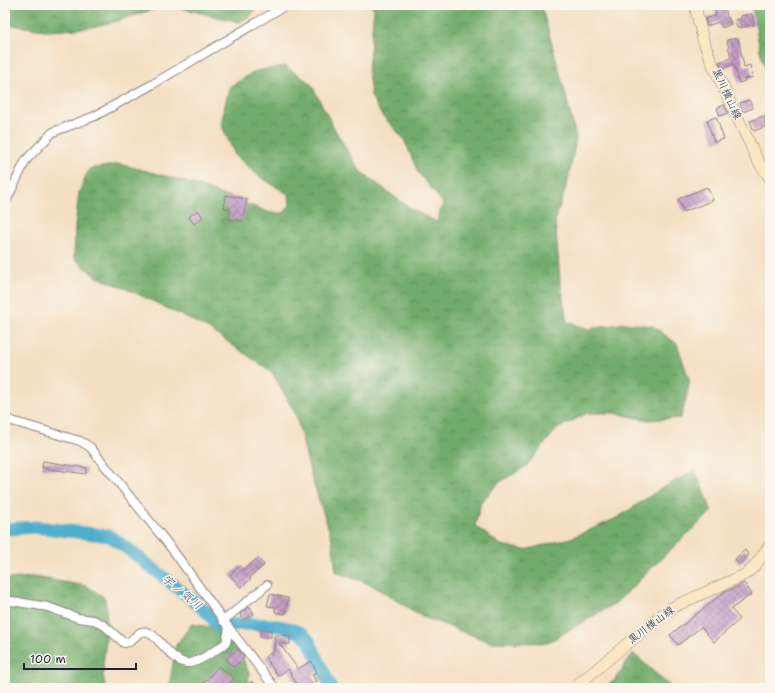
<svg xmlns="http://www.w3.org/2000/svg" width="775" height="693" viewBox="0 0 775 693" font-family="'Shantell Sans','Klee One',sans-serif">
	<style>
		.forest { fill: url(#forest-crowns); stroke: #4a6754 }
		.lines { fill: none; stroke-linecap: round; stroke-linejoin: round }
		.river { stroke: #4faecd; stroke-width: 13 }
		.building { fill: url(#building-cross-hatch) }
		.street-casing { stroke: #8b807f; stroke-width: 10 }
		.secondary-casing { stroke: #8b807f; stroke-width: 12 }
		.street { stroke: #fff; stroke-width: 8 }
		.secondary { stroke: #fbe7c3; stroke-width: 11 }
		.labels { text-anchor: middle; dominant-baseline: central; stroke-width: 3; stroke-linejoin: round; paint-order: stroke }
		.street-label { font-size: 11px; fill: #22223b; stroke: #fbf7ec }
		.water-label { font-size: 12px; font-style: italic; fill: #345a75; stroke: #fbf7ec }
	</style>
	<defs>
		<pattern id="forest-crowns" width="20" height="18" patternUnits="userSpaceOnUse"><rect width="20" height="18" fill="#72ac6c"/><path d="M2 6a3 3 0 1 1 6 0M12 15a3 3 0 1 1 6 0" fill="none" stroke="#5d8c5a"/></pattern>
		<pattern id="building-cross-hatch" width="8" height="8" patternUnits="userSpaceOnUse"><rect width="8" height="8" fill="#c49ac6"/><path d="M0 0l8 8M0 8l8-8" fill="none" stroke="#9f7da2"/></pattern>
	</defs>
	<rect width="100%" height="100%" fill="#fbf7ec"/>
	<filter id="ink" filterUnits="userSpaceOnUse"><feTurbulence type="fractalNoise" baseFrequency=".025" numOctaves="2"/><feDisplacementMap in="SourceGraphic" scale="8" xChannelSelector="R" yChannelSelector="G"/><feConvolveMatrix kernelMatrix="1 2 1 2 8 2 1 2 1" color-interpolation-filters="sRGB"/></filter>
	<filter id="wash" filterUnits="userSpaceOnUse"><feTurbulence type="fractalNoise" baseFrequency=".012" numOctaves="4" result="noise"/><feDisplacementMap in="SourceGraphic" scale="16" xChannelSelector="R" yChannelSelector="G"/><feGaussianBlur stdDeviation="0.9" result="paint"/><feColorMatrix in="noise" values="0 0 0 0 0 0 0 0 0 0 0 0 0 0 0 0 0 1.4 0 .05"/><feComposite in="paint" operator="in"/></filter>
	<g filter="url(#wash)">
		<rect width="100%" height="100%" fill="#f4dfc3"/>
		<g class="forest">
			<path d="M5,5H257L251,16L239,22L184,9L166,6L148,11L114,22L87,28L50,31L5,24Z"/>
			<path d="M370,5H541L564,88L576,137L568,181L555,219L560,281L567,322L589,329L625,323L653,326L677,344L690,382L681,418L647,420L614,413H587L557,429L526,466L500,482L481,502L475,526L501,545L525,550L571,538L617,518L659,490L695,470L712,511L668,552L617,602L547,643L490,642L421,616L372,585L336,572L332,539L312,479L296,415L272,372L209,329L134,292L95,276L74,258L75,227L79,192L89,169L120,164L184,181L271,213H284L290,205L289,195L256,174L235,155L221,124L229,87L256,71L285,66L311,84L335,130L360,171L411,209L437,222L443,203L418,172L404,139L381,114L371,96L368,71L374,9Z"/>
			<path d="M752,5H770V83L760,51Z"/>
			<path d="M35,577L87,586L105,598C107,611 107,625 106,638C105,656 100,671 106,688H5V579Z"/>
			<path d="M192,624L210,627L237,645L249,673L248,688H169L176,645Z"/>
			<path d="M633,653L672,688H602L614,681Z"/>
		</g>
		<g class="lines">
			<path class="river" d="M5,529L36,527L110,536L132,552L180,590L207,612L218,626C241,623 290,621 307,638C310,641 311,646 313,649C319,662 325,675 331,688"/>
		</g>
		<g id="blocks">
			<g class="building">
				<path d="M714,5H725L727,18L728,17L731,24L722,28L719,22L707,26L705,19L716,15Z"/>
				<path d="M752,14L754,25L737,28L735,20L741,19L740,16Z"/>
				<path d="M738,38L744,67L750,65L753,77L744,79L745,81L739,83L734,64L722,69L719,62L731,58L727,40Z"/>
				<path d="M749,100L753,108L743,112L740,103Z"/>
				<path d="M724,105L728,113L720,116L717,108Z"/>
				<path d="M764,116L767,126L754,131L750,121Z"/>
				<path d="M716,117L724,139L714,142L707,120Z"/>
				<path d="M707,187L713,200L684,212L678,199Z"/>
				<path d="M226,195L247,199L242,221L229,219L230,209L224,208Z"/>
				<path d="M198,210L203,217L194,224L189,217Z"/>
				<path d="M43,461L87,468L86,474L42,468Z"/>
				<path d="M745,550L749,555L739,564L735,559Z"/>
				<path d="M258,558L264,565L250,577L251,579L241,588L230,575L240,566L243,570Z"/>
				<path d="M744,583L752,594L731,609L740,619L714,642L701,627L678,645L670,635L727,590L728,591Z"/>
				<path d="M270,594L288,598L285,614L275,612L276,607L267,606Z"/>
				<path d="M249,607L254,614L244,620L240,614Z"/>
				<rect x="260" y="630" width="11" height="7"/>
				<path d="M275,635L290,636V644L279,643L298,669L311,661L317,672L312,675L316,681L304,688H299L288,669L278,676L265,657L274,651Z"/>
				<path d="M238,649L245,657L233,667L226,658Z"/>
				<path d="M218,666L234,678L226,688H201L205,681H206Z"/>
				<path d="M252,681L257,688H243Z"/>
			</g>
		</g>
	</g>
	<g filter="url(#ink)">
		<use href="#blocks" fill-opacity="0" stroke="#8b807f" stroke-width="1"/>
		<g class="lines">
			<defs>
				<g id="street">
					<path d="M5,203L26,160L53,132L95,116L153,84L286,5"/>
					<path d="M5,419L80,441L90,447L172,549L229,628L275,688"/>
					<path d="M5,600L48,607L78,618L94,620L105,626L124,643L129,642C133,639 137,634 141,632C156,627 170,664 188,663C199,663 217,649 226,643L229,628"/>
					<path d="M223,621L267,585"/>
				</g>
				<g id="secondary">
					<path d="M695,5L703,40L713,65L756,157L761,166L770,178"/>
					<path d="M576,688L581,682L663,614L673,607L744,575L754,567L770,545"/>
				</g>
			</defs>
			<use href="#street" class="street-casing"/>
			<use href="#secondary" class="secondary-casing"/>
			<use href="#street" class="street"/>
			<use href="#secondary" class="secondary"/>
		</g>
	</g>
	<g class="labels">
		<g class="street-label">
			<text transform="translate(727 94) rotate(65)">黒川横山線</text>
			<text transform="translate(651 625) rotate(-37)">黒川横山線</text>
		</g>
		<g class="water-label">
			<text transform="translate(182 592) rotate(39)">宇ノ気川</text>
		</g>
	</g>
	<rect width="775" height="693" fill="none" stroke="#fbf7ec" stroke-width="20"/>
	<path d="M24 663v6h112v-6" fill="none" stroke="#22223b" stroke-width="2"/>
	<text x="30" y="663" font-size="12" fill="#22223b" stroke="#fbf7ec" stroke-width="3" paint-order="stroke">100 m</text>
</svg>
